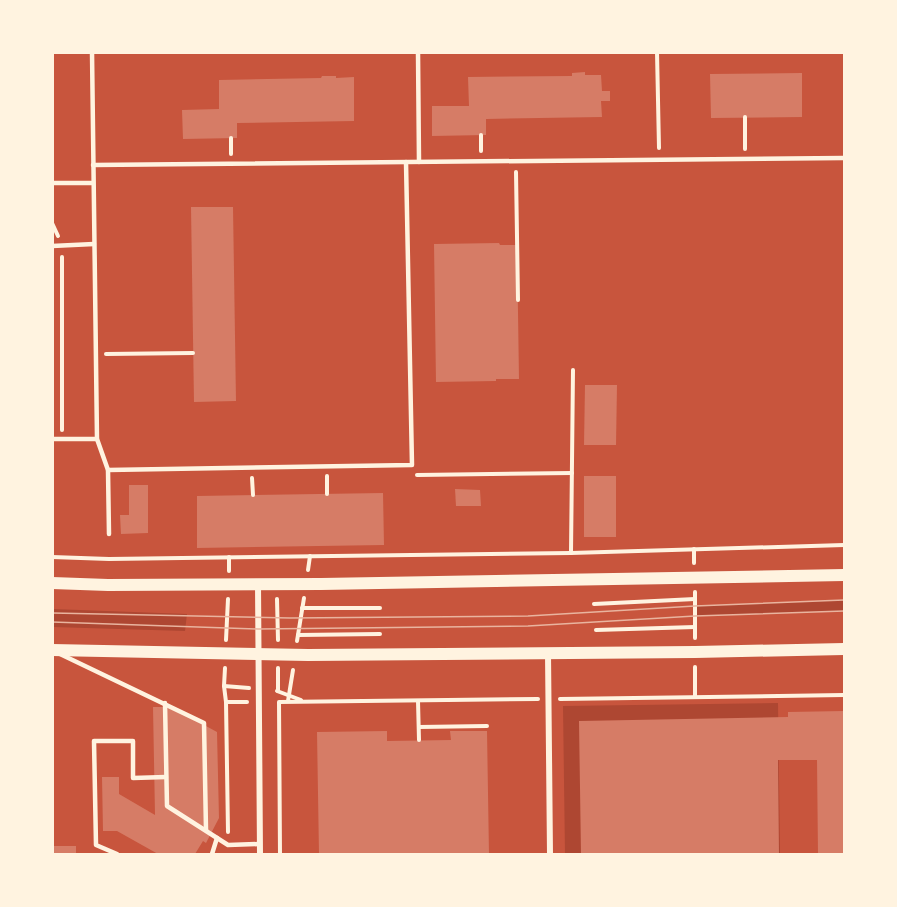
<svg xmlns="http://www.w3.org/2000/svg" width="897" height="907" viewBox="0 0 897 907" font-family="'Public Sans',sans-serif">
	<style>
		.green { fill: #ae4732 }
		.building { fill: #d67c66 }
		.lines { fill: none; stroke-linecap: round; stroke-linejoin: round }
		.path { stroke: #fff3e0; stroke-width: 4 }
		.service { stroke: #fff3e0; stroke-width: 4.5 }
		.minor { stroke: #fff3e0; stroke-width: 6 }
		.secondary { stroke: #fff3e0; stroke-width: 12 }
		.tram { stroke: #e9b49f; stroke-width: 1.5 }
	</style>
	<rect width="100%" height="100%" fill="#c8553d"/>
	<g class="green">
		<path d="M844,600V611L695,616V606Z"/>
		<path d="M53,609L187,614L185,631L53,627Z"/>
		<path d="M778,703L780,854H565L563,706Z"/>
	</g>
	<g class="building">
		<path d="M585,72V75H601L602,91H610V101H601L602,117L486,119V135L432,136V106H469L468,77L572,76V73Z"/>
		<path d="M802,73V117L711,118L710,74Z"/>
		<path d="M322,76H336V78L354,77V121L237,123V138L183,139L182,110L219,109V80L321,78Z"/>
		<path d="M191,207H233L236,401L194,402Z"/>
		<path d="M499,243L500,245H517L519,379H496V381L436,382L434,244Z"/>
		<path d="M585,385H617L616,445H584Z"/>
		<rect x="584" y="476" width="32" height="61"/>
		<path d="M129,485H148V533L121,534L120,515H129Z"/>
		<path d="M455,489L480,490L481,506H456Z"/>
		<path d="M383,493L384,545L197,548V496Z"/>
		<path d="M153,707H171L217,732L219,818L206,843L203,841L195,854H158L117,831H103L102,777H119V794L155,815Z"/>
		<path d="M844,711V854H818L817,760H778L779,854H581L579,721L788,717V712Z"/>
		<path d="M387,731V741L451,740L450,731H487L489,854H319L317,732Z"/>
		<rect x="52" y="846" width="24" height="8"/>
	</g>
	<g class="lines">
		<g class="path">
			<path d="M657,52L659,148"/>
			<path d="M745,117V149"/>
			<path d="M481,135V151"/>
			<path d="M231,138V154"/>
			<path d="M516,172L518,300"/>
			<path d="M52,223L58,236"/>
			<path d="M106,354L193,353"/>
			<path d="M62,430V257"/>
			<path d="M417,475L572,473"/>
			<path d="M327,476V494"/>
			<path d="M252,478L253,495"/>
			<path d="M694,549V563"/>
			<path d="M571,553L573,370"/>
			<path d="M52,557L109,559L571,553L844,545"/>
			<path d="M308,570L310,556"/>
			<path d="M229,571V557"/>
			<path d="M695,592V638"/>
			<path d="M277,599L278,640"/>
			<path d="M594,604L695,599"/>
			<path d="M302,608H380"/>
			<path d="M596,630L695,627"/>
			<path d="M298,635L380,634"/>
			<path d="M226,640L228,599"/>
			<path d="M297,641L304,598"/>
			<path d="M225,668L224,686L226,702L228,832"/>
			<path d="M278,668V691"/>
			<path d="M224,686L249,688"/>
			<path d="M277,691L301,700"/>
			<path d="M695,696V667"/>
			<path d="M560,699L844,695"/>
			<path d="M288,701L293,670"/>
			<path d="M418,701L419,740"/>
			<path d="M226,702H247"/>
			<path d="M419,727L487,726"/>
			<path d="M280,854L279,702L538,699"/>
		</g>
		<g class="service">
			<path d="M92,52L97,439L108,470L109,534"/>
			<path d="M418,52L419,162"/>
			<path d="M93,165L844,158"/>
			<path d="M52,183H93"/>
			<path d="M52,246L94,244"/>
			<path d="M52,439H97"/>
			<path d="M108,470L412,465L406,162"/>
			<path d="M60,654L204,723L206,830"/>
			<path d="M165,703L167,806L228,845L259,844"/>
			<path d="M117,854L96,845L94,741H133V778L166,777"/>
			<path d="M212,854L217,838"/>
		</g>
		<g class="minor">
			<path d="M258,584L260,854"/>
			<path d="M548,653L550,854"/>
		</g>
		<g class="secondary">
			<path d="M52,583L108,585L321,584L844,575"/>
			<path d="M52,650L308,655L695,652L844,649"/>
		</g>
		<g class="tram">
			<path d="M52,613L290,618L528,616L695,606L844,600"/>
			<path d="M52,622L258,629L528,626L695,616L844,611"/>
		</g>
	</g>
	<rect width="897" height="907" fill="none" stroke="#fff3e0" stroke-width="108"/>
</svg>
